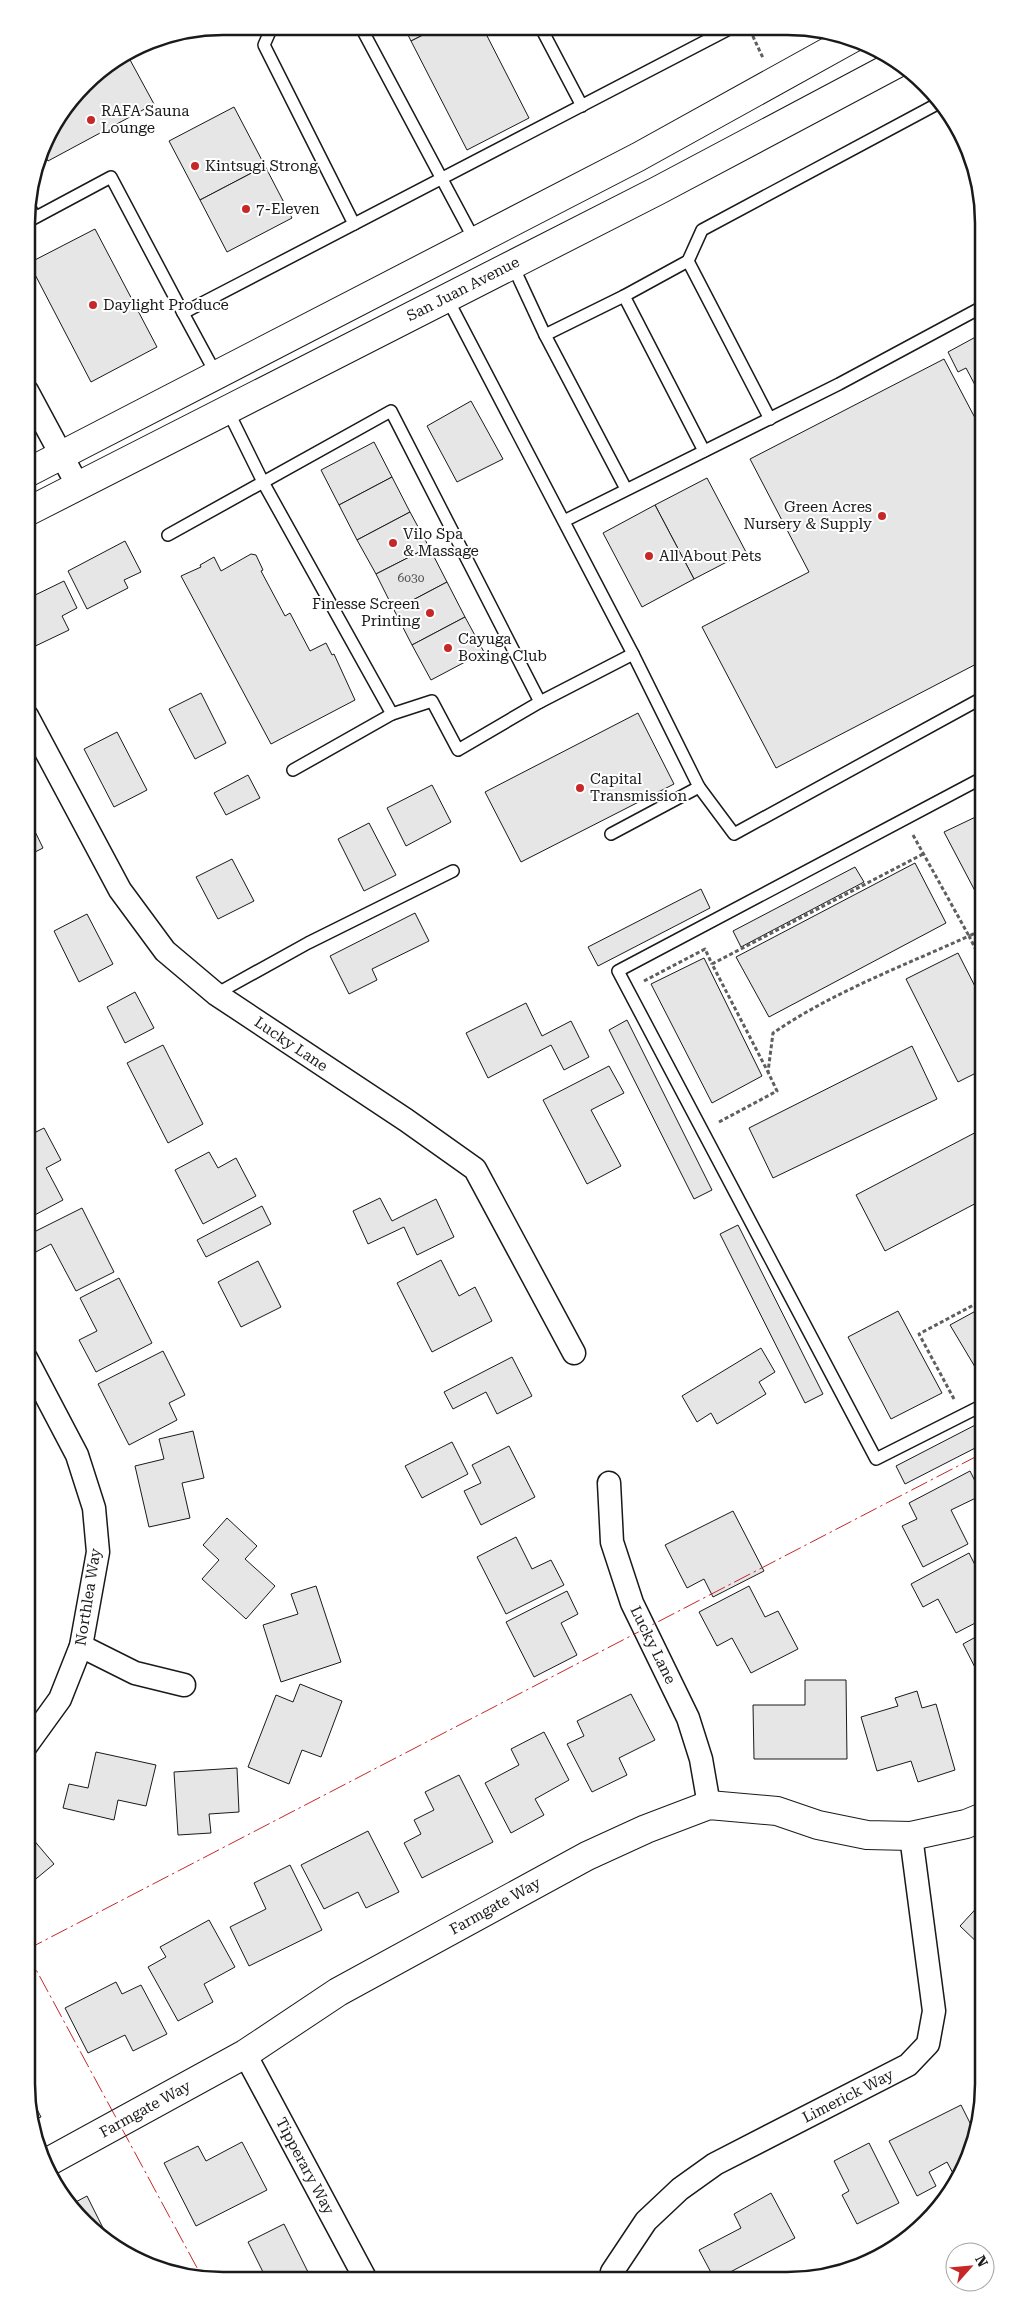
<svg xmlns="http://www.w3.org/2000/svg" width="1010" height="2307" viewBox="0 0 1010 2307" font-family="'Roboto Serif',serif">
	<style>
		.building { fill: #e6e6e6; stroke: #1a1a1a }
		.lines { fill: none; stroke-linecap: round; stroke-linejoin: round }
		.lane-casing { stroke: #1a1a1a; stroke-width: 14 }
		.street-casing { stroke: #1a1a1a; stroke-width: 25 }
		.secondary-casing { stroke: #1a1a1a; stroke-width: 30 }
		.path { stroke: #5f5f5f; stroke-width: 3; stroke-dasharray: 4 2.5; stroke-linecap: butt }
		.lane { stroke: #fff; stroke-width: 11 }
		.street { stroke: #fff; stroke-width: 22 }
		.secondary { stroke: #fff; stroke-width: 28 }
		.power { stroke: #c62828; stroke-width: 1; stroke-dasharray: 18 4 2.5 4; stroke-linecap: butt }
		.poi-dot { fill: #c62828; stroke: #fff; stroke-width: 2 }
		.labels { text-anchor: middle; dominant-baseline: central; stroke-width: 4; stroke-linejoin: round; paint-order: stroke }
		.number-label { font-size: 12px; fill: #4d4d4d }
		.poi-label { font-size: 15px; fill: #1a1a1a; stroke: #fff; text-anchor: start }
		.street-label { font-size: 15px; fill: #1a1a1a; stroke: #fff }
		.rim { fill: none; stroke: #1a1a1a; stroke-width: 2.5 }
	</style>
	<rect width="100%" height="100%" fill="#fff"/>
	<g class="building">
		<path d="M404,27L437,28L411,41Z"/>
		<path d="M437,28H483L529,118L467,150L411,41Z"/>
		<path d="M129,58L154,104L48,161L42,151L46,136L91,78Z"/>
		<path d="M234,107L265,166L200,200L169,141Z"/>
		<path d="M265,166L292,218L227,252L200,200Z"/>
		<path d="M95,229L157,347L91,382L29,263Z"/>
		<path d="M983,333L984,334V402L966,368L958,372L948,352Z"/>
		<path d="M944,359L984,435V660L776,768L702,627L809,572L750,459Z"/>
		<path d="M471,401L503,459L457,482L427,426Z"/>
		<path d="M374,442L392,477L339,505L321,470Z"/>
		<path d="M392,477L410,512L357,540L339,505Z"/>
		<path d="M707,478L746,552L694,579L655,505Z"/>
		<path d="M655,505L694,579L642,607L603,533Z"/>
		<path d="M410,512L429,547L376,574L357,540Z"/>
		<path d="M125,541L141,572L124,580L128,588L87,609L68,571Z"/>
		<path d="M429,547L447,582L394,610L376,574Z"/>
		<path d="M251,554L256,555L263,570L261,571L285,616L290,613L310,651L326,643L332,655L334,654L355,700L271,744L181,576L201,567L200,565L214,557L221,571Z"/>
		<path d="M64,581L77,608L62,616L69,630L27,650V599Z"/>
		<path d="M447,582L465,617L412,645L394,610Z"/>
		<path d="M465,617L484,652L431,680L412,645Z"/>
		<path d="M201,693L226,743L195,759L169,709Z"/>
		<path d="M638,713L674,784L521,862L485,792Z"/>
		<path d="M117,732L147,790L114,807L84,749Z"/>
		<path d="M248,775L260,798L226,815L214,793Z"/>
		<path d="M432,785L451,822L406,846L387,808Z"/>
		<path d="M984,813V908L944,832Z"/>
		<path d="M27,815L43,848L27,856Z"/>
		<path d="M369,823L396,875L364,891L338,839Z"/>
		<path d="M232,859L254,901L218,919L196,877Z"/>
		<path d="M915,863L946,923L769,1017L736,957Z"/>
		<path d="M855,867L864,882L741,947L733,931Z"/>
		<path d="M701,889L710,908L598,966L588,947Z"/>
		<path d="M415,913L429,941L372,969L377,980L349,994L330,956Z"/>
		<path d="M87,914L113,964L79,982L54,931Z"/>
		<path d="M958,953L984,1004V1069L958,1082L906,979Z"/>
		<path d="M704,958L762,1076L712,1103L651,984Z"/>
		<path d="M135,992L154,1028L125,1043L107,1007Z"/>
		<path d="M526,1003L542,1036L571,1021L589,1057L564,1070L551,1045L488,1078L466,1033Z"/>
		<path d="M627,1020L712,1190L694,1199L609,1030Z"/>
		<path d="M163,1045L203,1124L168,1143L127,1063Z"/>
		<path d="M912,1046L937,1099L773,1178L749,1128Z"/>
		<path d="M609,1066L624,1093L591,1110L621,1166L587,1184L543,1100Z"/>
		<path d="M44,1128L61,1160L46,1168L63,1200L29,1218L26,1213V1137Z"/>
		<path d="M984,1128V1199L885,1251L856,1195Z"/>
		<path d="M209,1152L218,1168L236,1158L256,1196L203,1224L175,1170Z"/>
		<path d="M380,1198L392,1221L436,1199L454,1237L417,1255L404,1227L368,1244L353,1211Z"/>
		<path d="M262,1206L271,1224L206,1257L197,1240Z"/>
		<path d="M82,1208L114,1272L76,1291L51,1244L32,1254L26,1243V1236Z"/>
		<path d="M738,1225L823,1394L805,1403L720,1234Z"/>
		<path d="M441,1260L459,1296L475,1287L492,1321L432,1352L397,1283Z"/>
		<path d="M258,1261L281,1307L241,1327L218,1282Z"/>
		<path d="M119,1278L152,1343L96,1372L79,1340L97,1331L80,1298Z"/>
		<path d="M983,1307V1375L981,1377L950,1325Z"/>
		<path d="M898,1311L942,1393L891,1419L848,1337Z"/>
		<path d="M761,1348L775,1372L759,1382L766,1394L717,1424L711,1413L697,1422L682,1396Z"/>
		<path d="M163,1351L185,1395L169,1403L177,1420L129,1445L98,1384Z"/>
		<path d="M512,1357L532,1396L497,1414L486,1392L453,1409L444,1392Z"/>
		<path d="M983,1421V1444L905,1484L896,1466Z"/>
		<path d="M193,1431L204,1478L182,1483L190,1518L149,1527L135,1466L164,1459L159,1439Z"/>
		<path d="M452,1442L468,1474L422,1498L405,1466Z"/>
		<path d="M509,1446L535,1497L481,1525L464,1491L481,1483L472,1465Z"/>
		<path d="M970,1471L982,1495L951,1510L968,1544L923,1567L902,1526L917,1519L909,1503Z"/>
		<path d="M26,1494L32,1553H26Z"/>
		<path d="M733,1511L764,1571L713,1597L704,1579L687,1588L665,1545Z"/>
		<path d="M227,1518L257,1546L245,1559L275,1586L246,1619L202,1579L219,1560L203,1545Z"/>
		<path d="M516,1537L532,1569L551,1560L564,1585L506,1614L477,1557Z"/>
		<path d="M969,1553L983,1581V1619L956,1633L938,1599L923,1607L911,1584Z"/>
		<path d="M316,1586L341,1662L281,1682L263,1625L298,1614L291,1594Z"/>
		<path d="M749,1586L765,1617L778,1611L798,1649L751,1673L732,1638L717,1646L699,1612Z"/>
		<path d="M567,1591L578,1614L561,1623L577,1655L534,1677L506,1622Z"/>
		<path d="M983,1633V1683L963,1644Z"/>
		<path d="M805,1680H846L847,1759H754L753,1705H805Z"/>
		<path d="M300,1684L342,1701L321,1757L302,1750L289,1784L248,1767L276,1695L293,1702Z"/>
		<path d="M917,1691L922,1708L936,1704L955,1770L918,1782L911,1761L877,1771L861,1717L898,1706L895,1698Z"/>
		<path d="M631,1694L655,1740L619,1758L627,1775L592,1792L567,1744L584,1736L577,1721Z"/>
		<path d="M544,1732L569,1780L535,1799L544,1815L511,1833L485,1783L519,1765L511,1749Z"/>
		<path d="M96,1752L156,1765L146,1806L118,1800L114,1820L63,1808L69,1784L88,1788Z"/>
		<path d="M237,1768L239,1812L209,1814L211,1833L178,1835L174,1772Z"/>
		<path d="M459,1775L493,1842L422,1878L404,1843L421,1834L414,1820L434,1810L425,1792Z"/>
		<path d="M26,1831L54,1864L26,1887Z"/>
		<path d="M368,1831L399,1892L366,1908L358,1892L324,1909L301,1865Z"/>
		<path d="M290,1865L322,1930L249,1966L230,1927L266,1909L254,1883Z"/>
		<path d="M26,1897L36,1908L26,1916Z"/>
		<path d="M983,1901V1948L960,1926Z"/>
		<path d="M209,1920L235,1967L204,1984L213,2002L178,2021L148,1967L166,1957L160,1947Z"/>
		<path d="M116,1982L122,1994L141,1985L167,2034L133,2051L125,2035L88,2053L65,2008Z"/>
		<path d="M27,2090L41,2117L31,2121Z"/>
		<path d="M961,2105L975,2133L969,2159L960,2174L955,2177L947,2162L929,2172L936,2186L917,2196L889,2141Z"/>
		<path d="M242,2142L267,2190L196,2226L164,2163L198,2146L206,2161Z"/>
		<path d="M869,2143L899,2203L857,2224L842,2195L849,2191L834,2161Z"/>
		<path d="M771,2193L795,2238L715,2280L699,2250L741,2228L734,2214Z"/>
		<path d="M87,2196L106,2234L101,2237L93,2232L70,2205Z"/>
		<path d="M284,2224L311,2278L262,2277L265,2276L248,2242Z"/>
	</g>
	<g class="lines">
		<defs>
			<g id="lane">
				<path d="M272,27L264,45L354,224"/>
				<path d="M541,28L582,106"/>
				<path d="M364,33L475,241"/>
				<path d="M28,204L35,217"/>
				<path d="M27,222L111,177L183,313"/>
				<path d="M688,261L770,419"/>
				<path d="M512,264L545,335L624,296L704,451"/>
				<path d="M624,296L688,261L702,230L939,103"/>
				<path d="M447,298L633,654L699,787L611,834"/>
				<path d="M545,335L626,489"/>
				<path d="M216,374L183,313L729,29"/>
				<path d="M227,409L264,484L392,714L293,770"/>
				<path d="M564,521L839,384L984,306"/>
				<path d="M168,535L391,411L540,702L633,654"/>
				<path d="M392,714L432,701L458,750L540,702"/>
				<path d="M699,787L734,834L984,697"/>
				<path d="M216,994L308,943L453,871"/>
				<path d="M983,1405L876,1459L618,971L984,777"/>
			</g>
			<g id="street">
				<path d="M27,391L78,486"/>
				<path d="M27,716L120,890L165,951L216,994L406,1120L475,1169L574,1353"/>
				<path d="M609,1483L612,1542L632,1603L688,1718L701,1759L709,1805"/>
				<path d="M81,1646L135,1673L184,1685"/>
				<path d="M26,1746L60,1699L81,1646L98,1552L94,1508L77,1455L26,1358"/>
				<path d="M245,2054L365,2278"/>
				<path d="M610,2280L612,2272L646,2221L680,2189L715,2164L908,2065L928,2044L934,2011L911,1836"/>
			</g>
			<g id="secondary">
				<path d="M27,473L638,157L851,39"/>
				<path d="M27,512L657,191L898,63"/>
				<path d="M46,2163L245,2054L338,1992L587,1856L646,1829L709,1805L777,1811L818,1825L867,1835L911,1836L966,1824L983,1817"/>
			</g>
		</defs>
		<use href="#lane" class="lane-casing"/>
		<use href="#street" class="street-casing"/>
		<use href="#secondary" class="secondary-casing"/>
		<g class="path">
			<path d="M750,30L763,58"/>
			<path d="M913,835L969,936L984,929"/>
			<path d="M923,854L712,964L768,1072L773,1033C833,992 903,966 969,936L984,966"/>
			<path d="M644,981L705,949L712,964"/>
			<path d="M719,1122L777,1091L768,1072"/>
			<path d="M954,1399L919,1334L983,1300"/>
		</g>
		<use href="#lane" class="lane"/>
		<use href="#street" class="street"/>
		<use href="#secondary" class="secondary"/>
		<g class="power">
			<path d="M26,1950L983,1453"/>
			<path d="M26,1951L202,2277"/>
		</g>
	</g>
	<g class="poi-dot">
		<circle cx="91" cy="120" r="5"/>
		<circle cx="195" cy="166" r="5"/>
		<circle cx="246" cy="209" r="5"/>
		<circle cx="93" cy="305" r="5"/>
		<circle cx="882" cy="516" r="5"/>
		<circle cx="393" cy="543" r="5"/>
		<circle cx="649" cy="556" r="5"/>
		<circle cx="430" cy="613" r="5"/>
		<circle cx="448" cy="648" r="5"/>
		<circle cx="580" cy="788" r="5"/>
	</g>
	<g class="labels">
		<g class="number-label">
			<text x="411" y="578">6030</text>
		</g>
		<g class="poi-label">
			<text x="101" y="111">RAFA Sauna<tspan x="101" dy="17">Lounge</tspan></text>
			<text x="205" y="166">Kintsugi Strong</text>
			<text x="256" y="209">7-Eleven</text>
			<text x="103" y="305">Daylight Produce</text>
			<text x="872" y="507" text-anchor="end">Green Acres<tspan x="872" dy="17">Nursery &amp; Supply</tspan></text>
			<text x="403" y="534">Vilo Spa<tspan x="403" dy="17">&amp; Massage</tspan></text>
			<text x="659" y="556">All About Pets</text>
			<text x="420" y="604" text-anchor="end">Finesse Screen<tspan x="420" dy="17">Printing</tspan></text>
			<text x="458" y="639">Cayuga<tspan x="458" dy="17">Boxing Club</tspan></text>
			<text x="590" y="779">Capital<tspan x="590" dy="17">Transmission</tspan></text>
		</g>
		<g class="street-label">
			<text transform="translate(463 289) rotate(-27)">San Juan Avenue</text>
			<text transform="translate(291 1044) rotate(34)">Lucky Lane</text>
			<text transform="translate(88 1597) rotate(-81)">Northlea Way</text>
			<text transform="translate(653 1645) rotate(64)">Lucky Lane</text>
			<text transform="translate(495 1906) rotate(-29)">Farmgate Way</text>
			<text transform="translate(848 2096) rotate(-27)">Limerick Way</text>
			<text transform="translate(145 2109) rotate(-29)">Farmgate Way</text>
			<text transform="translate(305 2166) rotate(62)">Tipperary Way</text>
		</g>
	</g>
	<path d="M0 0H1010V2307H0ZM223 35H787A188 188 0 0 1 975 223V2084A188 188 0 0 1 787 2272H223A188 188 0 0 1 35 2084V223A188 188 0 0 1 223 35Z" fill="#fff" fill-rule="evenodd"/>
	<path class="rim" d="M223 35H787A188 188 0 0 1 975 223V2084A188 188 0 0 1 787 2272H223A188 188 0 0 1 35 2084V223A188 188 0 0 1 223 35Z"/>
	<g transform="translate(970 2267) rotate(63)"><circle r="24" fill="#ffffff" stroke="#a3a3a3"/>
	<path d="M0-4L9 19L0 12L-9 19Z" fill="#c62828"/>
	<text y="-8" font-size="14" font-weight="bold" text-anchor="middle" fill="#1a1a1a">N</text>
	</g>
</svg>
